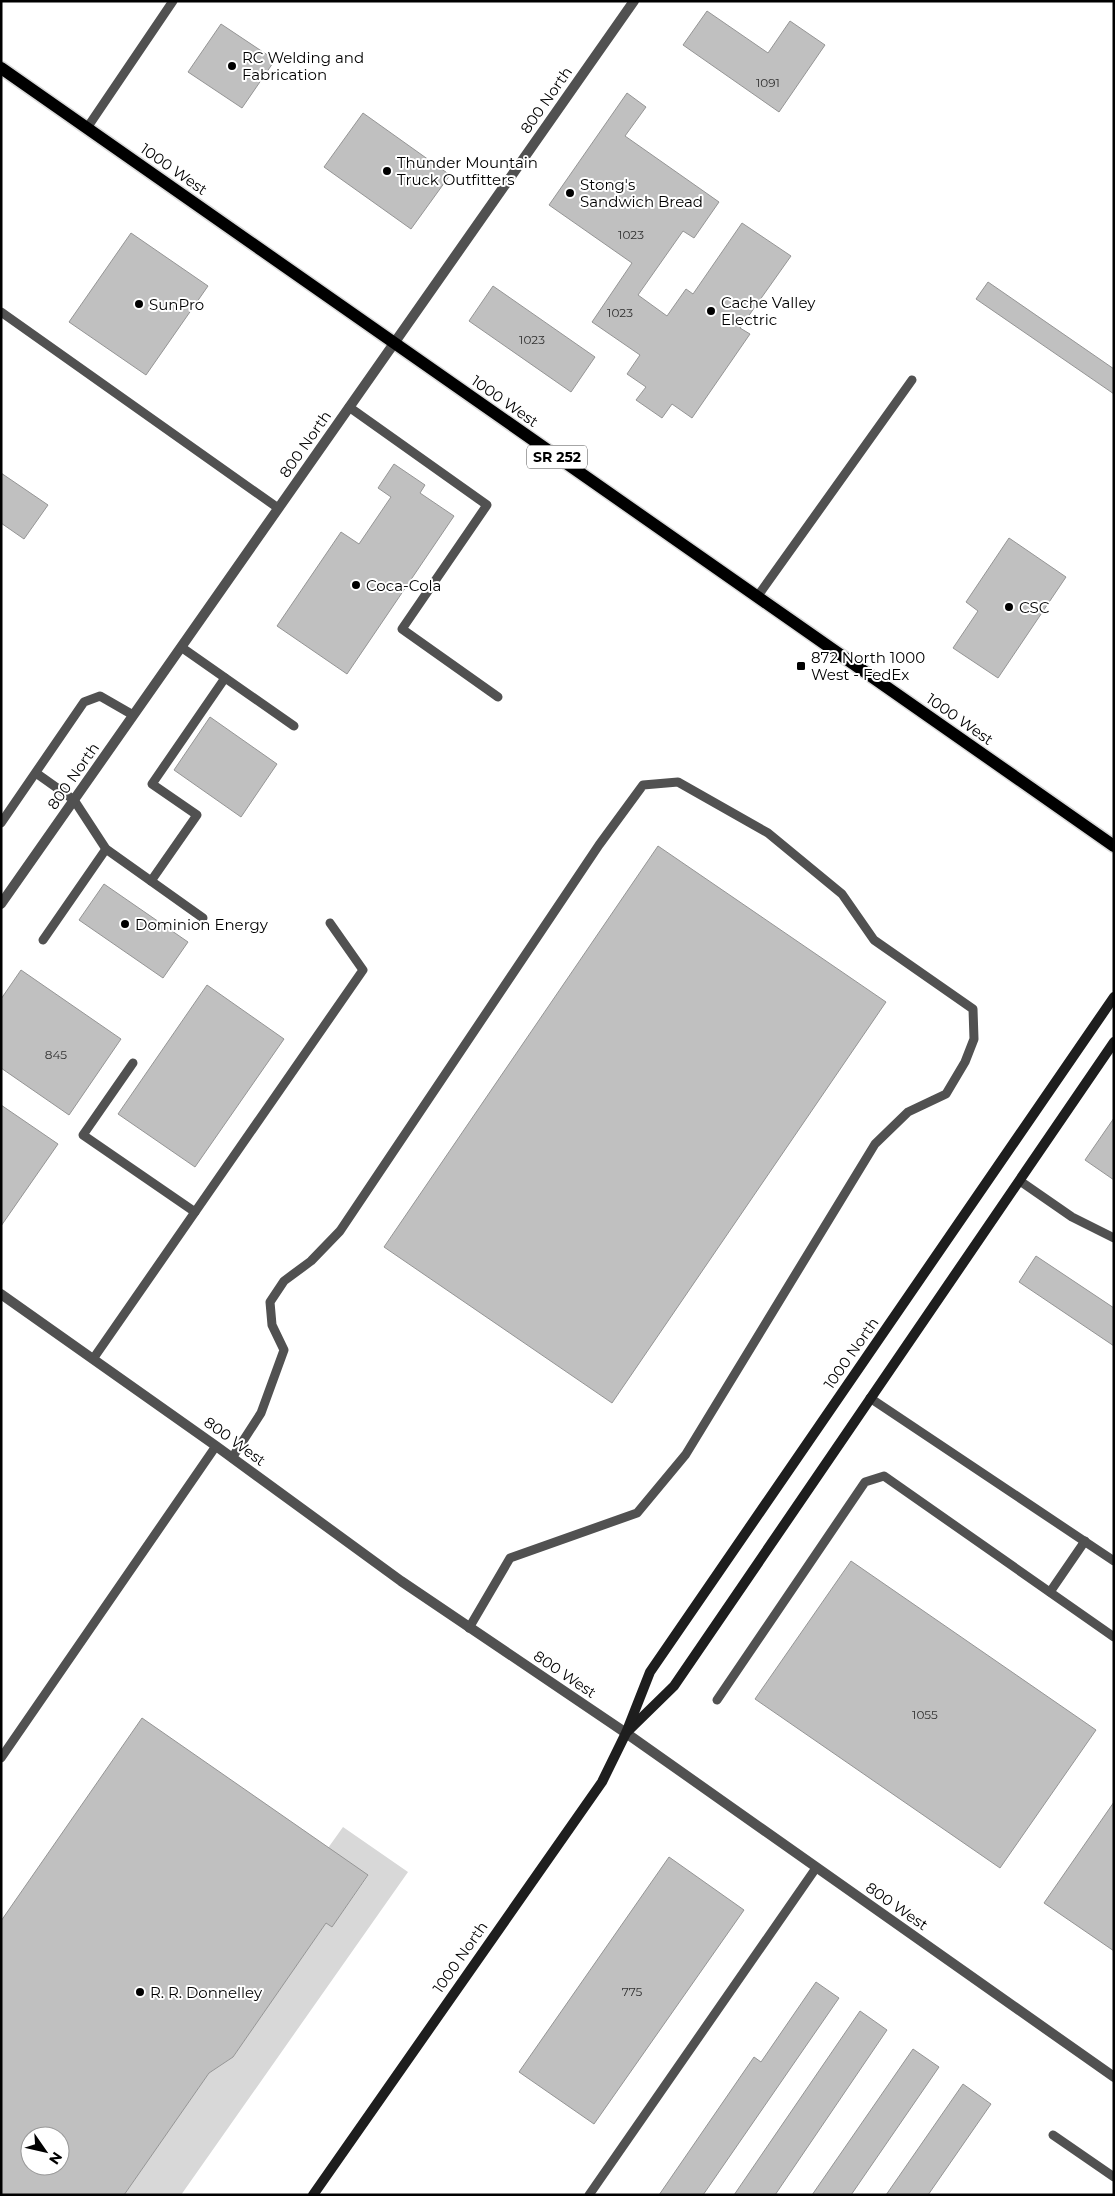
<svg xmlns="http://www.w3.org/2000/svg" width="1115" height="2196" viewBox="0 0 1115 2196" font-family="Montserrat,sans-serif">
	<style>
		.green { fill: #d8d8d8 }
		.building { fill: #c0c0c0; stroke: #959595; fill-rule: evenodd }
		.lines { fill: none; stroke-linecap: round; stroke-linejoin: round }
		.primary-casing { stroke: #dbdbdb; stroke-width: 15 }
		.lane { stroke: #515151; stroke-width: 9 }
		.street { stroke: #515151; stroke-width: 10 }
		.secondary { stroke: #1e1e1e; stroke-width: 10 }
		.primary { stroke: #000; stroke-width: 12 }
		.poi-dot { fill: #000; stroke: #fff; stroke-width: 2 }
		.labels { text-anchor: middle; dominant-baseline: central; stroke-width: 4; stroke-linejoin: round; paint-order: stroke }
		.number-label { font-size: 12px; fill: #303030 }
		.shield { fill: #fff; stroke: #4c4c4c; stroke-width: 1 }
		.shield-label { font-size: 14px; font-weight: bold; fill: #000 }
		.poi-label { font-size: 15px; fill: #000; stroke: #fff; text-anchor: start }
		.street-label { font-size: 15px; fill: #000; stroke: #fff }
	</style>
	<rect width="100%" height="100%" fill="#fff"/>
	<path class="green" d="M343,1827L408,1872L181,2195H124L209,2073L233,2057L326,1923L332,1927L368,1876L328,1848Z"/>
	<g class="building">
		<path d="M707,11L768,53L790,21L825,45L779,112L683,45Z"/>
		<path d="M221,24L275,60L242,108L188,72Z"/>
		<path d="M627,93L646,107L625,136L719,202L694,238L683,231L638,295L667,316L686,289L693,294L742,223L791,256L740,328L750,334L692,418L672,404L662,418L636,400L646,387L627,374L640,355L592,322L632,263L549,205Z"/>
		<path d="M363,113L450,175L411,229L324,167Z"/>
		<path d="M131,233L208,286L146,375L69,322Z"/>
		<path d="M988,282L1114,369V394L976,299Z"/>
		<path d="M493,286L595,357L571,392L469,321Z"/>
		<path d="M394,464L425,485L420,493L454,516L347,674L277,626L341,532L359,544L391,497L378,488Z"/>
		<path d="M1,473L48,505L24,539L1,523Z"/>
		<path d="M1009,538L1066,577L998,678L953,648L978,611L966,602Z"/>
		<path d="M210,717L277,764L241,817L174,770Z"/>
		<path d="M658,846L886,1002L612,1403L384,1247Z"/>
		<path d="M104,884L188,942L163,978L79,920Z"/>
		<path d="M21,970L121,1039L69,1115L1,1068V999Z"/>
		<path d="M207,985L284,1039L195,1167L118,1114Z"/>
		<path d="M1,1105L58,1144L1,1226Z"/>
		<path d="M1114,1118V1180L1085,1160Z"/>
		<path d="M1036,1256L1114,1308V1346L1019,1282Z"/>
		<path d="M851,1561L1096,1730L1000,1868L755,1699Z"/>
		<path d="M142,1718L368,1875L332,1927L326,1923L233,2057L209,2073L124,2195H1V1921ZM30,2136H60V2166H30Z"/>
		<path d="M1114,1802V1951L1044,1903Z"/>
		<path d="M669,1857L744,1910L594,2124L519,2072Z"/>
		<path d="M816,1982L839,1998L703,2195H659L754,2057L761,2062Z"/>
		<path d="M860,2011L887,2030L775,2195H734Z"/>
		<path d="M913,2049L939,2067L851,2195H812Z"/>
		<path d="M963,2084L991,2104L928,2195H886Z"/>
	</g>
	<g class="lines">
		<defs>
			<path id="primary" d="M1,68L1114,846"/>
		</defs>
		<use href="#primary" class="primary-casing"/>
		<g class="lane">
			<path d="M87,128L173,1"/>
			<path d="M1,312L278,508"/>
			<path d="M349,407L487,505L402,629L498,697"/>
			<path d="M757,597L912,380"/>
			<path d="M181,647L294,726"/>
			<path d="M36,773L74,800L106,849L203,918"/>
			<path d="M1,823L84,702L100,696L133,715"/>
			<path d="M151,881L197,815L152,784L225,678"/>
			<path d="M43,940L106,849"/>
			<path d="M133,1063L83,1135L195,1212"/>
			<path d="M1020,1181L1072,1217L1114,1238"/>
			<path d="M93,1359L363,970L330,923"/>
			<path d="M870,1398L1114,1561"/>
			<path d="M232,1458L261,1413L284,1350L272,1325L270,1302L284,1281L311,1261L340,1231L599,845L643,785L678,782L768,833L842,894L874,940L973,1009L974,1039L965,1062L946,1094L908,1112L875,1144L686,1454L637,1513L510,1558L469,1628"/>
			<path d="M1050,1592L1085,1541"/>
			<path d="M717,1700L865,1482L884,1476L1114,1637"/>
			<path d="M1,1758L216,1446"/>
			<path d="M1053,2135L1114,2177"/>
			<path d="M589,2195L816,1868"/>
		</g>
		<g class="street">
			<path d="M1,904L634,1"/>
			<path d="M1,1294L216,1446L401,1581L626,1733L1114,2077"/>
		</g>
		<g class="secondary">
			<path d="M628,1731L674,1686L1114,1042"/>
			<path d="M313,2195L602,1782L626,1733L650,1672L1114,997"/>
		</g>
		<use href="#primary" class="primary"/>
	</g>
	<g class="poi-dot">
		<circle cx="232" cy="66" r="5"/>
		<circle cx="387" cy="171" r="5"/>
		<circle cx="570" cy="193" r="5"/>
		<circle cx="139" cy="304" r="5"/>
		<circle cx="711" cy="311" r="5"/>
		<circle cx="356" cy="585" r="5"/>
		<circle cx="1009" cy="607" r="5"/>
		<rect x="796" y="661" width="10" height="10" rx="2.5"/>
		<circle cx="125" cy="924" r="5"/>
		<circle cx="140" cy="1992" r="5"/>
	</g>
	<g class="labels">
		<g class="number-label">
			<text x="768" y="82">1091</text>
			<text x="631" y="234">1023</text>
			<text x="620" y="312">1023</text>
			<text x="532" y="339">1023</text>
			<text x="56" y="1054">845</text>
			<text x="925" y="1714">1055</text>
			<text x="632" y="1991">775</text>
		</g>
		<rect class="shield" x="527" y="445.5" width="60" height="23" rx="4"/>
		<g class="shield-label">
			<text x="557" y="457">SR 252</text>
		</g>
		<g class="poi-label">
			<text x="242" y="57">RC Welding and<tspan x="242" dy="17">Fabrication</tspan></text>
			<text x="397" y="162">Thunder Mountain<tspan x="397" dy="17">Truck Outfitters</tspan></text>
			<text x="580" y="184">Stong's<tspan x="580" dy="17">Sandwich Bread</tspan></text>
			<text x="721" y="302">Cache Valley<tspan x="721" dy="17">Electric</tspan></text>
			<text x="149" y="304">SunPro</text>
			<text x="366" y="585">Coca-Cola</text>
			<text x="1019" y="607">CSC</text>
			<text x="811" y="657">872 North 1000<tspan x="811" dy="17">West - FedEx</tspan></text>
			<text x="135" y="924">Dominion Energy</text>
			<text x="150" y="1992">R. R. Donnelley</text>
		</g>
		<g class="street-label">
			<text transform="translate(546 100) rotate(-55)">800 North</text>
			<text transform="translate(174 169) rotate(35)">1000 West</text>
			<text transform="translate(505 401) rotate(35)">1000 West</text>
			<text transform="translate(305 444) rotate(-55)">800 North</text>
			<text transform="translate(960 719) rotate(35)">1000 West</text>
			<text transform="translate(73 776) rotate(-55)">800 North</text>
			<text transform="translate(851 1353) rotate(-55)">1000 North</text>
			<text transform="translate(235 1441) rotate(36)">800 West</text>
			<text transform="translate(565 1674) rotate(34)">800 West</text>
			<text transform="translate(897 1906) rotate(35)">800 West</text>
			<text transform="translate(460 1957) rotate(-55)">1000 North</text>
		</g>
	</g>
	<rect width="1115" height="2196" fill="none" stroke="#000000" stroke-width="5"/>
	<g transform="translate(45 2151) rotate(124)"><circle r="24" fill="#ffffff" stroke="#999999"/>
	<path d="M0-4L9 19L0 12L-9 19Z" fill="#000000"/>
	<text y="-8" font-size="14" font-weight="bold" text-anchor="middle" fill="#000000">N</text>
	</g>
</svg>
